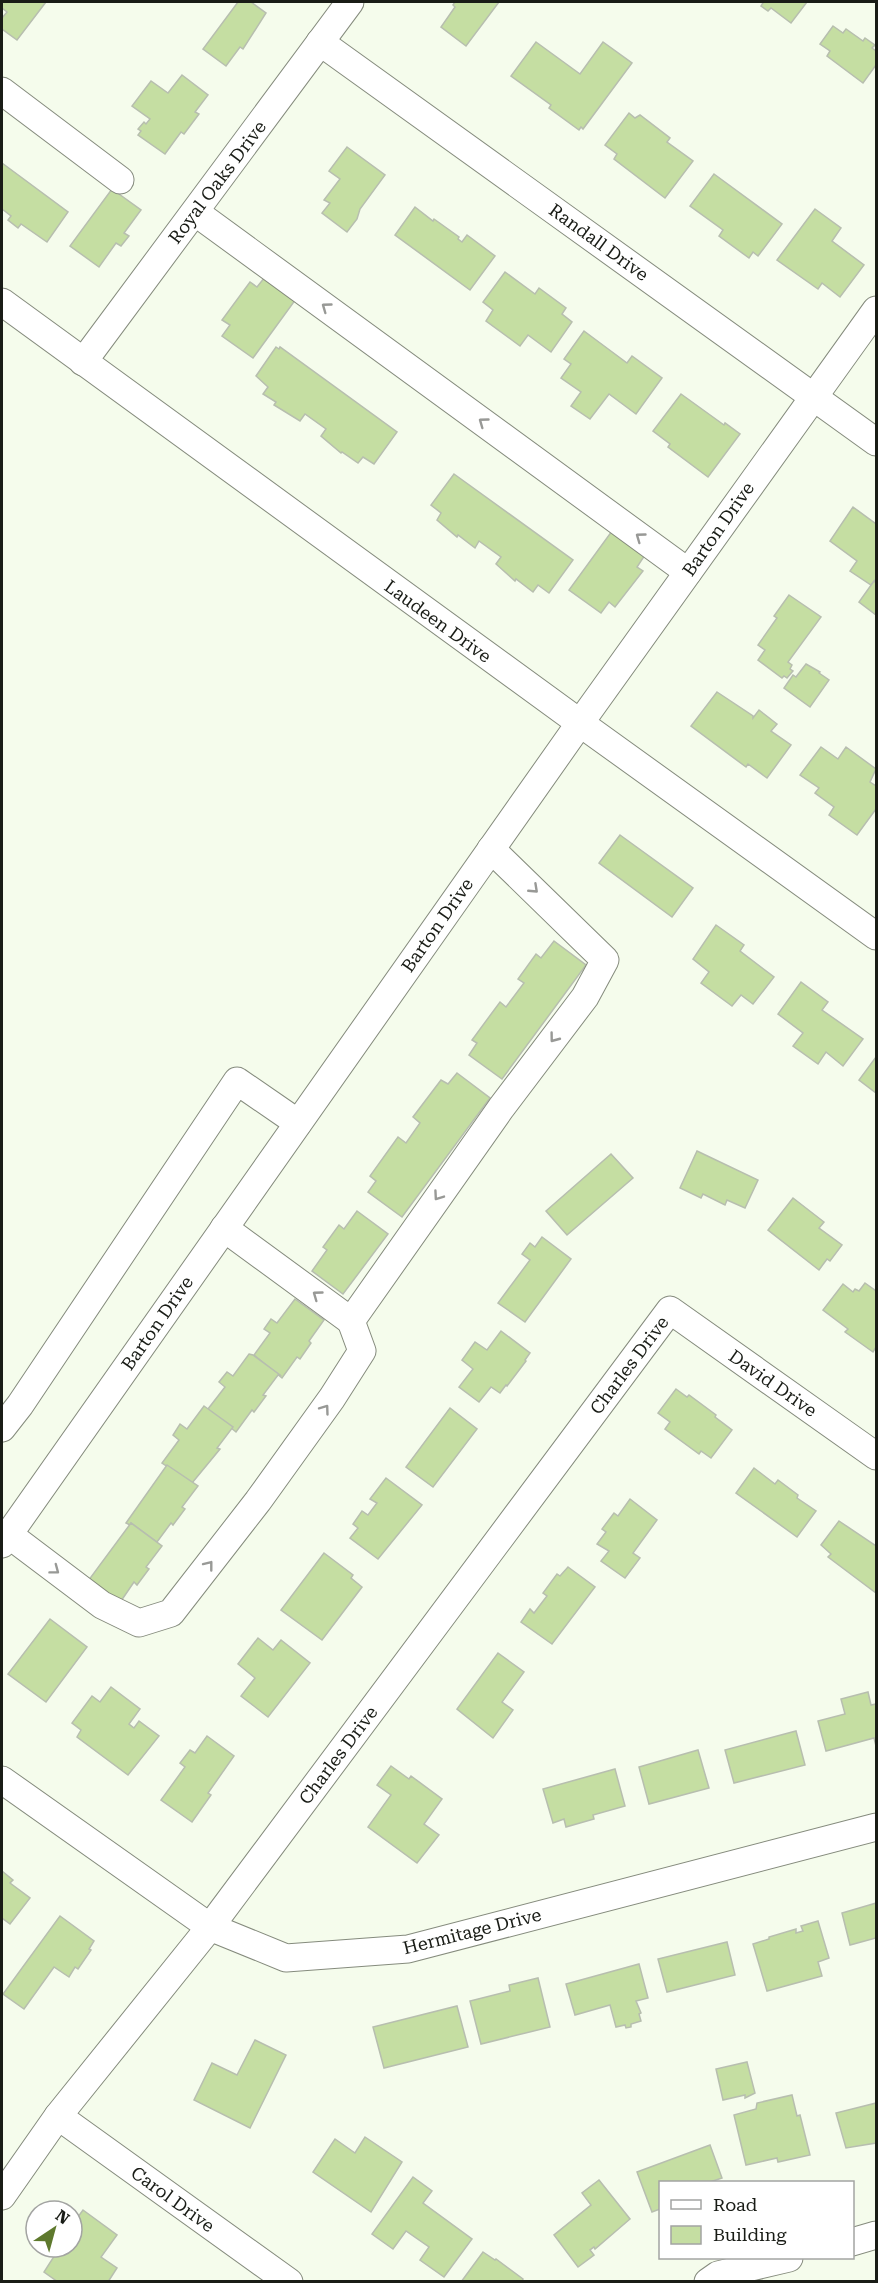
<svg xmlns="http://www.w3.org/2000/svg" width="878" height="2283" viewBox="0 0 878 2283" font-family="'Roboto Serif',serif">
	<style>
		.building { fill: #c5dea2; stroke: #b7beaf; stroke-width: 1.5 }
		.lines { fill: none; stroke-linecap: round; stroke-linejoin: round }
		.minor-casing { stroke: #858b7d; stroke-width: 29 }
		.minor { stroke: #fff; stroke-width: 27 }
		.oneway { stroke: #989996 }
		.labels { text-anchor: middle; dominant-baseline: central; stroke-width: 4.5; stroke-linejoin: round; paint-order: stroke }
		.street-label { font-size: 18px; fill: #191c16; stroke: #fff }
	</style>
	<rect width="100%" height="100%" fill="#f5fcec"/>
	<g class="building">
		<path d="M2,2H46L17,40L2,29V18L7,12L2,8Z"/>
		<path d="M238,2H251L266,13L243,49L240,47L226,66L203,49Z"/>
		<path d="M455,2H499L466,46L441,27L455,7L453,5Z"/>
		<path d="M761,2H807L791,23L771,8L768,11L761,6L763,3Z"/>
		<path d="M833,26L843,33L846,29L863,41L865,38L875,45L872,48L876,51V65L863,83L827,56L830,51L820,44Z"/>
		<path d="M536,42L580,74L603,42L632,63L583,129L581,127L579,130L549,108L551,105L511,76Z"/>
		<path d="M182,75L208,95L195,112L199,114L184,134L181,132L165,154L138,135L141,131L138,129L144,122L146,124L150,119L132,106L151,81L168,93Z"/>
		<path d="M629,113L635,118L640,115L670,138L667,142L693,161L665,198L614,159L617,154L605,145Z"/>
		<path d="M347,147L385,175L360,209L357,219L347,232L322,213L330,203L324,200L340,179L329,171Z"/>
		<path d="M2,163L68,212L47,242L21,224L18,228L8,220L11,216L2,209Z"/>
		<path d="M714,174L782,224L758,256L753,252L749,258L719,236L723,230L690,206Z"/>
		<path d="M112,189L141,210L124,233L129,236L121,246L116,243L99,267L70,246Z"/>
		<path d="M415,207L433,221L434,219L459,237L458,239L462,242L467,235L495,256L470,290L395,235Z"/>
		<path d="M815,209L841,228L832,241L864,265L840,297L822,283L818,289L777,260Z"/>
		<path d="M505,272L535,294L539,288L566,308L562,314L572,322L551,352L528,335L520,346L486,321L493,310L483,302Z"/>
		<path d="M265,277L296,299L253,358L222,336L230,325L222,320L250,282L257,287Z"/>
		<path d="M584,331L627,363L632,356L662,378L636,414L609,394L590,419L571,406L581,392L561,378L571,364L564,359Z"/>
		<path d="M276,347L279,349L280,347L397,432L374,464L363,457L358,463L342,452L341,453L321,436L326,429L305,414L300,421L274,405L276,402L263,394L268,387L256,376Z"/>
		<path d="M681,394L724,425L725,423L740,434L708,477L668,447L670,444L653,431Z"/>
		<path d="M454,474L573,560L549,593L538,585L533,592L516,579L515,581L496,564L501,557L479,541L475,548L458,535L457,537L437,520L441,513L431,505Z"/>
		<path d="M853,507L876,524V579L871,585L850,571L857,561L830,541Z"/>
		<path d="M612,531L645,555L637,567L643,571L615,607L609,602L601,613L569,590Z"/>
		<path d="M874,581L876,583V615L859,602Z"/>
		<path d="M789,595L821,617L788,662L792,665L790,669L793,671L787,678L784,676L782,678L758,660L765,650L758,645L777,618L774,616Z"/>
		<path d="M806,664L820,672L819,673L829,680L810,707L784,688L793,675L796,677Z"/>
		<path d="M717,692L753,716V718L759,710L777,724L771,731L791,745L767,778L748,764L746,767L691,726Z"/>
		<path d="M821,747L838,759L846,747L876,769L870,782L876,786V809L857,835L829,815L834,807L815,793L819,788L800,775Z"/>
		<path d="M620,835L693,888L672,917L599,863Z"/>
		<path d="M716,925L744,945L740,951L774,977L753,1004L741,995L732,1006L701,983L709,972L693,959Z"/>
		<path d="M554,941L586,965L502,1079L469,1055L477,1043L472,1040L500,1002L506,1007L524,983L518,979L536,954L541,958Z"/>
		<path d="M801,982L828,1002L822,1010L863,1039L843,1066L826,1052L818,1064L793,1046L803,1033L778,1014Z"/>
		<path d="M876,1057V1093L859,1080Z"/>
		<path d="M457,1073L490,1098L402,1217L368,1192L376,1181L370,1176L398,1137L406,1143L420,1123L413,1117L441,1080L448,1084Z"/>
		<path d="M697,1151L758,1180L745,1208L727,1200L725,1205L703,1194L701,1198L680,1188Z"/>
		<path d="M611,1154L633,1178L567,1235L546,1211Z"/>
		<path d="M793,1198L824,1222L819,1228L842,1245L830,1261L827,1259L819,1270L768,1230Z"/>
		<path d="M357,1211L388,1234L343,1294L312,1271L327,1250L323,1247L339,1225L344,1229Z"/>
		<path d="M542,1237L571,1259L525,1322L498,1303L530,1260L522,1254L530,1243L535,1247Z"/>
		<path d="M865,1283L876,1291V1347L873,1352L845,1332L848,1329L823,1310L843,1284L853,1292L855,1289L859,1291Z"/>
		<path d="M295,1299L324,1320L309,1341L311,1343L300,1359L297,1357L282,1378L254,1355L270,1333L264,1329L271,1319L277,1323Z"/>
		<path d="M501,1331L530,1353L525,1360L526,1361L507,1386L506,1385L500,1393L491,1387L479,1402L459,1387L473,1369L462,1360L475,1342L487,1350Z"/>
		<path d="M249,1354L253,1355L280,1375H278L263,1395L266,1396L254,1412L252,1410L236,1432L208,1409L225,1387L219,1382L227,1372L233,1376Z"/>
		<path d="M676,1389L687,1397L689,1395L716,1415L715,1417L732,1430L711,1458L701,1451L699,1454L665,1429L670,1422L658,1413Z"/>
		<path d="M204,1406L233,1427L217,1448L220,1449L192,1483L162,1463L179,1440L173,1435L180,1424L187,1429Z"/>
		<path d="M450,1408L477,1429L433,1487L406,1467Z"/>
		<path d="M167,1465L198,1486L182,1507L185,1509L173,1525L171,1523L157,1542L131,1523L130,1525L126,1523Z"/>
		<path d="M754,1468L775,1484L778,1480L798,1495L797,1498L816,1511L797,1537L736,1493Z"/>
		<path d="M386,1478L422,1505L378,1559L350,1538L358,1528L353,1524L362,1511L368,1515L377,1503L370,1499Z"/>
		<path d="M630,1499L657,1520L633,1553L640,1558L625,1578L601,1561L609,1551L597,1544L606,1532L602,1529L614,1513L618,1516Z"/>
		<path d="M839,1521L876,1546V1593L828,1557L831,1554L821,1545Z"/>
		<path d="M131,1523L162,1546L146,1567L149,1569L137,1585L134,1582L119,1604L88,1581Z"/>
		<path d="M324,1553L353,1575L351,1578L362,1587L322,1640L281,1610Z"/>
		<path d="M568,1567L595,1587L552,1644L521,1622L530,1609L534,1613L547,1596L543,1593L557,1574L560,1576Z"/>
		<path d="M50,1619L87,1647L46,1702L8,1674Z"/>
		<path d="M258,1638L273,1650L281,1640L310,1663L268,1717L241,1696L255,1678L238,1664Z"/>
		<path d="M498,1653L524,1672L502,1702L513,1710L493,1738L457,1709Z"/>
		<path d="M111,1687L140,1709L129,1724L134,1728L139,1721L159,1736L128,1775L77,1737L81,1730L72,1723L92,1696L100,1702Z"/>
		<path d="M868,1692L871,1705L876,1704V1746L874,1738L826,1751L818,1721L845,1714L841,1699Z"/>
		<path d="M796,1731L805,1765L734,1783L725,1750Z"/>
		<path d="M207,1736L234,1756L208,1793L211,1795L192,1822L161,1800L185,1767L180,1763L190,1750L195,1753Z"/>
		<path d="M698,1750L709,1788L649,1804L639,1767Z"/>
		<path d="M391,1766L409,1779L411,1776L442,1799L424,1824L439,1835L417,1863L368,1827L391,1795L377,1785Z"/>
		<path d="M615,1769L625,1806L593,1815L594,1819L566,1827L564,1819L553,1823L543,1789Z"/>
		<path d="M2,1871L13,1880L10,1883L30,1898L10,1924L2,1918Z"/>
		<path d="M876,1903V1938L850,1945L842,1913Z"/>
		<path d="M60,1916L94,1941L89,1949L91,1950L78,1969L75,1967L69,1977L54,1967L24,2009L3,1994Z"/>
		<path d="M818,1921L829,1958L818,1962L822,1976L767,1991L753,1944L769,1939V1937L796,1929V1933L803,1931L801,1926Z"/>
		<path d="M727,1942L735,1975L667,1992L658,1959Z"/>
		<path d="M639,1964L648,1998L636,2001L641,2013L639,2014L641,2021L631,2024V2027L626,2028L625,2025L616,2027L610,2005L575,2015L566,1984Z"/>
		<path d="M538,1978L550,2027L481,2044L470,2001L510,1991L509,1985Z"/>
		<path d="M457,2006L468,2047L384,2068L373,2027Z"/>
		<path d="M255,2040L286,2055L250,2128L194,2100L212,2063L237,2075Z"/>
		<path d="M747,2062L755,2093L745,2098V2095L723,2100L716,2069Z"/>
		<path d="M792,2095L797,2116L800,2115L810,2155L778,2162L777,2158L746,2165L734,2115L756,2109L757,2103Z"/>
		<path d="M876,2103V2143L846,2148L836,2113Z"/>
		<path d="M365,2137L402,2162L371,2212L313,2172L335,2139L355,2153Z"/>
		<path d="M710,2145L722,2178L710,2182H660V2209L652,2212L637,2172Z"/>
		<path d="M413,2177L432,2191L423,2203L472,2239L444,2277L420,2260L429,2247L406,2231L393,2249L372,2234Z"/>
		<path d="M599,2180L630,2219L595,2249L594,2247L590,2250L594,2255L578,2267L554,2235L591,2205L582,2193Z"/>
		<path d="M83,2210L117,2235L101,2257L117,2268L108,2282H58L44,2272L60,2247H72V2234L76,2228L72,2225Z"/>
		<path d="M483,2252L495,2260L496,2259L523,2279L522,2282H461Z"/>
	</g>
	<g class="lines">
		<defs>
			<g id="minor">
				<path d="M320,42L876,442"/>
				<path d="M2,91L120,180"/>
				<path d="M195,212L688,572"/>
				<path d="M2,302L580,723L876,936"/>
				<path d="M83,362L350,2"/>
				<path d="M224,1228L351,1321L501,1108L585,997L605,960L491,849"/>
				<path d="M2,1428L20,1405L237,1081L298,1123"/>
				<path d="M8,1534L102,1605L139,1623L171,1613L258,1501L332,1398L362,1351L351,1321"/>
				<path d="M2,1544L580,723L876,310"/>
				<path d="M2,1780L210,1927L286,1958L408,1949L876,1827"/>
				<path d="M58,2116L289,2282"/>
				<path d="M2,2196L58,2116L210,1927L670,1310L876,1456"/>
				<path d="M852,2242L876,2235"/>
				<path d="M708,2282L718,2275L789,2258"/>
			</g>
		</defs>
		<use href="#minor" class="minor-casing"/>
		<use href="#minor" class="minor"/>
	</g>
	<defs><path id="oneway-chevron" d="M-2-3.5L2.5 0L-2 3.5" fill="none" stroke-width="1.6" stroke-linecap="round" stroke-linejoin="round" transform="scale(1.5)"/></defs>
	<g class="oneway">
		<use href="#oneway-chevron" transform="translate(326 307) rotate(-144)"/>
		<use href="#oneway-chevron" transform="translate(483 422) rotate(-144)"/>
		<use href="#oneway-chevron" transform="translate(640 537) rotate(-144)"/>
		<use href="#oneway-chevron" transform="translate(534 889) rotate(43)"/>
		<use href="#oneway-chevron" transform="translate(554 1038) rotate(127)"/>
		<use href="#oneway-chevron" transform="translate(438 1196) rotate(125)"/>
		<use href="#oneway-chevron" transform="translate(317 1295) rotate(-144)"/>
		<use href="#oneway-chevron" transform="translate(325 1409) rotate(-54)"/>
		<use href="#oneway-chevron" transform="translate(209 1565) rotate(-52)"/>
		<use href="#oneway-chevron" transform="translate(55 1570) rotate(37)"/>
	</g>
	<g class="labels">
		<g class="street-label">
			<text transform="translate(217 182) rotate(-53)">Royal Oaks Drive</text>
			<text transform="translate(599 242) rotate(36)">Randall Drive</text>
			<text transform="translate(718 529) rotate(-55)">Barton Drive</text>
			<text transform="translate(438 621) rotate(36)">Laudeen Drive</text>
			<text transform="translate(437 925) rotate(-55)">Barton Drive</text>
			<text transform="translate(157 1323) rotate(-55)">Barton Drive</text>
			<text transform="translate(629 1365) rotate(-53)">Charles Drive</text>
			<text transform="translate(773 1383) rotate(35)">David Drive</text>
			<text transform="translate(338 1755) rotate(-53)">Charles Drive</text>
			<text transform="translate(472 1931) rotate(-14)">Hermitage Drive</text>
			<text transform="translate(173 2199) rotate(36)">Carol Drive</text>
		</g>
	</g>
	<rect width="878" height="2283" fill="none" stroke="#191c16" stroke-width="6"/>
	<rect x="659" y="2181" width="195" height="78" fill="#ffffff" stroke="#a3a4a2" stroke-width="1.5"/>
	<rect x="671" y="2200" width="30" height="9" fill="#ffffff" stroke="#a3a4a2" stroke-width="1.5"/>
	<text x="713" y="2211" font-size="18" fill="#191c16">Road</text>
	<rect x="671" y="2226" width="30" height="18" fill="#c5dea2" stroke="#a3a4a2" stroke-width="1.5"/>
	<text x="713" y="2241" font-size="18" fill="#191c16">Building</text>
	<g transform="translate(54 2229) rotate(36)"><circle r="28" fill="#ffffff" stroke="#a3a4a2" stroke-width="1.5"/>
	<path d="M0-4.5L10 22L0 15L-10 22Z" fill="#5e792d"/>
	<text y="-9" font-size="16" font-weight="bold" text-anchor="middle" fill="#191c16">N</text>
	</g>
</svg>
